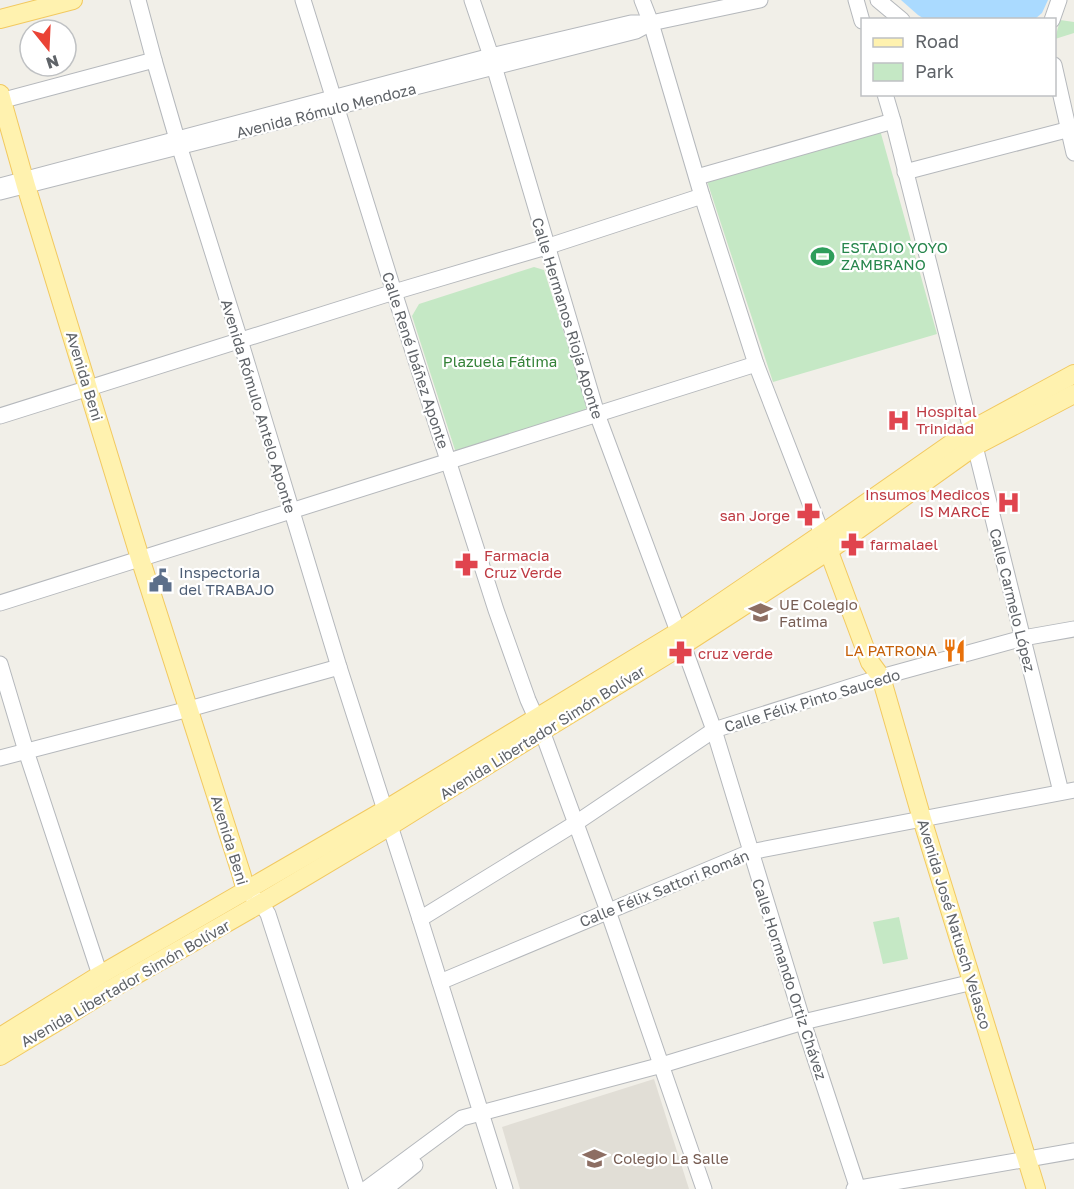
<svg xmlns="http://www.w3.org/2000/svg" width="1074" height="1189" viewBox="0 0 1074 1189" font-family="'Golos Text',sans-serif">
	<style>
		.education { fill: #e1ded6 }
		.green { fill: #c5e8c5 }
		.water { fill: #aadaff }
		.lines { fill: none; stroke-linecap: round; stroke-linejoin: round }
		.minor-casing { stroke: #b5b8bc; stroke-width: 17 }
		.major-casing { stroke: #f2c960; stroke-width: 20 }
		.minor { stroke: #fff; stroke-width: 15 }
		.major { stroke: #fff2af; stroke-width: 18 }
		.labels { text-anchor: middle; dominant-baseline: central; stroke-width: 4.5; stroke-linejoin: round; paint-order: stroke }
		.street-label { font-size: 15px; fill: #5f6368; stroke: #fff }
		.leisure-label { font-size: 15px; fill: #27864d; stroke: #fff; text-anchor: start }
		.park-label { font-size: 15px; fill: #348238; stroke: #fff }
		.health-label { font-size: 15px; fill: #be3a42; stroke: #fff; text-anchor: start }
		.service-label { font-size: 15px; fill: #4e5e75; stroke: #fff; text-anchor: start }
		.education-label { font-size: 15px; fill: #785e54; stroke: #fff; text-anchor: start }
		.food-label { font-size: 15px; fill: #c56008; stroke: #fff; text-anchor: end }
	</style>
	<rect width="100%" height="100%" fill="#f1efe8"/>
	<path class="education" d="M654,1079L689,1189H520L502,1127Z"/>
	<g class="green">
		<path d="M1060,20L1074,22V33L1055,39Z"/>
		<path d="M880,130L937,334L773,382L706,178Z"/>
		<path d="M534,267L544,270L587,406L583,414L463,453L455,450L412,316L419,304Z"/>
		<path d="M899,917L908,959L883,964L873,922Z"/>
	</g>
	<path class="water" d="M901,0H1048L1042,13L1035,19L926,20L918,15Z"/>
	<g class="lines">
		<defs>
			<g id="minor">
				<path d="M138,0L154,60L177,139L240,340L339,667L420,919L505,1189"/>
				<path d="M303,0L394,292L496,610L528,700L542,731L608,911L704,1189"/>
				<path d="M472,0L491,56L597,414L683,645L714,730L803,1022L858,1189"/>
				<path d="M642,0L651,23L702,196L756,364L822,534"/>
				<path d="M856,0L862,21"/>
				<path d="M878,0L902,20"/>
				<path d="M1052,20L1059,0"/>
				<path d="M651,23L760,0"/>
				<path d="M1054,65L1074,153"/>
				<path d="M885,94L893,121L971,430L1061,792"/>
				<path d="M0,101L154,60"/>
				<path d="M905,172L1074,128"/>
				<path d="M697,177L893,121"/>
				<path d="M0,186L491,56L631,23H651L636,31L0,192"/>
				<path d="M0,416L394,292L546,247L702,196"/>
				<path d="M0,603L756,364"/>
				<path d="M0,664L26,751L100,975"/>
				<path d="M0,758L189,709L339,667"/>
				<path d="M253,897L261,903L268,914L357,1189"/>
				<path d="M420,919L576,823L714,730L881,677L1023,638L1074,629"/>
				<path d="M440,982L750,852L1074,790"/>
				<path d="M366,1189L462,1118L662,1065L803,1022L973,982"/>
				<path d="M385,1189L415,1165"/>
				<path d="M854,1189L1074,1151"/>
			</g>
			<g id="major">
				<path d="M0,19L73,0"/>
				<path d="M0,94L26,186L140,558L241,873L246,891"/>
				<path d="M825,541L870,662L881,677L922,819L1036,1189"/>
				<path d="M0,1037L100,975L385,810L678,632L822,534L971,430L1074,374"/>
				<path d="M0,1056L111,989L261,903L390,826L542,731L683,645L828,551L975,446L1074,394"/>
			</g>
		</defs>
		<use href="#minor" class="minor-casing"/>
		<use href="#major" class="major-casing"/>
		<use href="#minor" class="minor"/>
		<use href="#major" class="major"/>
	</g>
	<defs>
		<symbol id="stadium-bare" viewBox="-9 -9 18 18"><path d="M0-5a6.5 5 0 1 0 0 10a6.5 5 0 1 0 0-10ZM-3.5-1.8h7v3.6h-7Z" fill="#2e9e5b" stroke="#fff" stroke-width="2.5" paint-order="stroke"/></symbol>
		<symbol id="hospital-bare" viewBox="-9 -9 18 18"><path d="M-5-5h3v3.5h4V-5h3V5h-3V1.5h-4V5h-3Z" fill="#e0444e" stroke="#fff" stroke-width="2.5" paint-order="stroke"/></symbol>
		<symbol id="pharmacy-bare" viewBox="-9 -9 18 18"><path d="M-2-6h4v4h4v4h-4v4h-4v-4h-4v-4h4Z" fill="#e0444e" stroke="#fff" stroke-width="2.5" paint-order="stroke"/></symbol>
		<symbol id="civic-bare" viewBox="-9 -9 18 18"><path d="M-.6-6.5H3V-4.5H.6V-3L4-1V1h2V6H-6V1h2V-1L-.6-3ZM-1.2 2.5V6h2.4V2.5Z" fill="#5c6f8a" stroke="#fff" stroke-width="2.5" paint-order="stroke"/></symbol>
		<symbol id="school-bare" viewBox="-9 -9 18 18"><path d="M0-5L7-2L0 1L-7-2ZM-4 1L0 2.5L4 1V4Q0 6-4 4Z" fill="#8d6e63" stroke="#fff" stroke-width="2.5" paint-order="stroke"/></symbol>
		<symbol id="restaurant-bare" viewBox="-9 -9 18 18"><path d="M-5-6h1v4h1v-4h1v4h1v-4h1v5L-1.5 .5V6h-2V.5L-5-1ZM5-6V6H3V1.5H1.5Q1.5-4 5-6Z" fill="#e8710a" stroke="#fff" stroke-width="2.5" paint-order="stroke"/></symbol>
	</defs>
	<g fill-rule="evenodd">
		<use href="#stadium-bare" x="806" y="240" width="33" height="33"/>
		<use href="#hospital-bare" x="882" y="404" width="33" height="33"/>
		<use href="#hospital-bare" x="992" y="486" width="33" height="33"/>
		<use href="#pharmacy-bare" x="792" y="498" width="33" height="33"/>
		<use href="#pharmacy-bare" x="836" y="528" width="33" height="33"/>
		<use href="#pharmacy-bare" x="450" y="548" width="33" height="33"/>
		<use href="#civic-bare" x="144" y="564" width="33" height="33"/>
		<use href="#school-bare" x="744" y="596" width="33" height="33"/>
		<use href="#restaurant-bare" x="938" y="634" width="33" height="33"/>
		<use href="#pharmacy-bare" x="664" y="636" width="33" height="33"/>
		<use href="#school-bare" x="578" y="1142" width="33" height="33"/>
	</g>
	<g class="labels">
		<g class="street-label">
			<text transform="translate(326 110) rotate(-14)">Avenida Rómulo Mendoza</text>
			<text transform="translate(568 318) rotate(73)">Calle Hermanos Rioja Aponte</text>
			<text transform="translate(416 360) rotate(72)">Calle René Ibáñez Aponte</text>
			<text transform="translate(85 376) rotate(73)">Avenida Beni</text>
			<text transform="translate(259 406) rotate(73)">Avenida Rómulo Antelo Aponte</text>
			<text transform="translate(1013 600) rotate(76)">Calle Carmelo López</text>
			<text transform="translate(812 700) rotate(-17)">Calle Félix Pinto Saucedo</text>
			<text transform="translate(542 732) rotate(-32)">Avenida Libertador Simón Bolívar</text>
			<text transform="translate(230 840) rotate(73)">Avenida Beni</text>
			<text transform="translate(664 888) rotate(-22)">Calle Félix Sattori Román</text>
			<text transform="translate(955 924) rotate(73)">Avenida José Natusch Velasco</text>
			<text transform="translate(790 979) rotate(72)">Calle Hormando Ortiz Chávez</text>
			<text transform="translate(125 983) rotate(-30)">Avenida Libertador Simón Bolívar</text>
		</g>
		<g class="leisure-label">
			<text x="841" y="247">ESTADIO YOYO<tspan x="841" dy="17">ZAMBRANO</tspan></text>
		</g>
		<g class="park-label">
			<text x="500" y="361">Plazuela Fátima</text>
		</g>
		<g class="health-label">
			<text x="916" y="411">Hospital<tspan x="916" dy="17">Trinidad</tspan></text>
			<text x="990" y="494" text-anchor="end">Insumos Medicos<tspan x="990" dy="17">IS MARCE</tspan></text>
			<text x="790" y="515" text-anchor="end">san Jorge</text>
			<text x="870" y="544">farmalael</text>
			<text x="484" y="555">Farmacia<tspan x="484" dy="17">Cruz Verde</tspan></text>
			<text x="698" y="653">cruz verde</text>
		</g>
		<g class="service-label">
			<text x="179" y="572">Inspectoria<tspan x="179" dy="17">del TRABAJO</tspan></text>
		</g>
		<g class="education-label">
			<text x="779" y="604">UE Colegio<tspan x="779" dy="17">Fatima</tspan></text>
			<text x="613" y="1158">Colegio La Salle</text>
		</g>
		<g class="food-label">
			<text x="937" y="650">LA PATRONA</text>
		</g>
	</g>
	<rect x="861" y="18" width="195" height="78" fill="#ffffff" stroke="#bfc1c3" stroke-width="1.5"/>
	<rect x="873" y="38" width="30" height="9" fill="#fff2af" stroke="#bfc1c3" stroke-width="1.5"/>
	<text x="915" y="48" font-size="18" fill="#5f6368">Road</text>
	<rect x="873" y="63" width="30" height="18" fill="#c5e8c5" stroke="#bfc1c3" stroke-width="1.5"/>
	<text x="915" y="78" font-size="18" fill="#5f6368">Park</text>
	<g transform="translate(48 48) rotate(162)"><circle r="28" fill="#ffffff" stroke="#bfc1c3" stroke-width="1.5"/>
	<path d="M0-4.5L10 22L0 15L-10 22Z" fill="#ea4335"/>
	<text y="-9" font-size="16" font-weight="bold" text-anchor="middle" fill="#5f6368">N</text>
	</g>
</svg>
